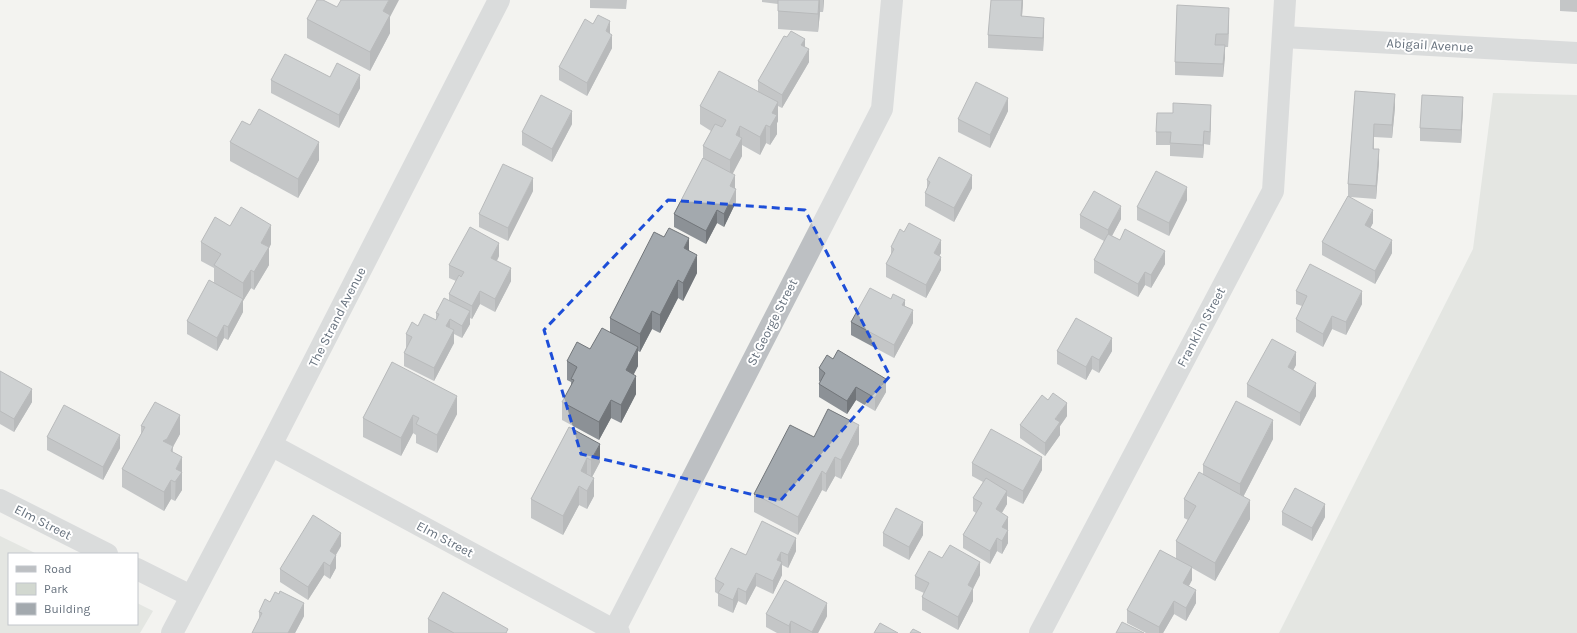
<svg xmlns="http://www.w3.org/2000/svg" width="1577" height="633" viewBox="0 0 1577 633" font-family="Karla,sans-serif">
	<style>
		.green { fill: #d2d8d0 }
		.lines { fill: none; stroke-linecap: round; stroke-linejoin: round }
		.street { stroke: #bdc0c3; stroke-width: 22 }
		.wall { fill: #8c9196 }
		.shaded-wall { fill: #72767a }
		.building { fill: #a3a9ae; stroke: #72767a }
		.marked { fill: none; stroke: #1d4ed8; stroke-width: 3; stroke-dasharray: 8 5; stroke-linejoin: round }
		.labels { text-anchor: middle; dominant-baseline: central; stroke-width: 4; stroke-linejoin: round; paint-order: stroke }
		.street-label { font-size: 13px; fill: #66717d; stroke: #fff }
	</style>
	<rect width="100%" height="100%" fill="#f3f3f0"/>
	<g class="green">
		<path d="M1493,93L1577,95V633H1279L1473,249Z"/>
		<path d="M0,536L37,554H9V624H137V603L153,611L140,633H0Z"/>
	</g>
	<g class="lines">
		<g class="street">
			<path d="M1283,37L1577,53"/>
			<path d="M271,445L619,633"/>
			<path d="M0,500L107,554"/>
			<path d="M137,569L191,596"/>
			<path d="M172,633L271,445L499,0"/>
			<path d="M613,633L882,109L892,0"/>
			<path d="M1040,633L1273,191L1285,0"/>
		</g>
	</g>
	<g class="wall">
		<path d="M590,0H627L626,9L590,8Z"/>
		<path d="M762,0H824L823,12H820L818,32L778,29V4L762,2Z"/>
		<path d="M1023,0L1022,16L1044,31L1043,51L988,48V35Z"/>
		<path d="M1560,0H1577V12L1560,11Z"/>
		<path d="M337,7L390,17V33L370,71L307,38V19Z"/>
		<path d="M1229,21L1228,47H1225L1223,77L1175,75V62Z"/>
		<path d="M610,34L612,48L587,96L559,80V67Z"/>
		<path d="M805,47L809,62L782,108L778,106V121L777,123V134L770,145L766,143L760,155L742,145V156L732,173L735,188L736,202L724,227L717,223L706,244L674,227V214L703,158V146L711,131L700,124V106L758,91V81Z"/>
		<path d="M330,77L360,88L339,128L271,93V80Z"/>
		<path d="M1355,91L1395,107L1392,138L1374,137V149L1379,162L1376,199L1350,197L1373,223L1370,228L1392,253L1375,284L1322,255V242L1348,196V184Z"/>
		<path d="M1463,110L1461,143L1420,141V128Z"/>
		<path d="M1008,111L990,148L958,132V119Z"/>
		<path d="M1211,118L1210,145L1204,144L1203,158L1170,156V145H1156V132Z"/>
		<path d="M572,124L552,162L522,145V132Z"/>
		<path d="M230,142L319,160L298,198L230,161Z"/>
		<path d="M927,180L972,188L954,222L925,206V193L927,188Z"/>
		<path d="M533,191L508,241L479,227V214Z"/>
		<path d="M1187,200L1169,236L1137,220V207Z"/>
		<path d="M1080,215L1121,219L1112,236L1165,264L1151,288L1145,285L1138,297L1094,273V260L1104,241L1080,228Z"/>
		<path d="M230,226L271,244L269,248V265L254,290L251,288L243,301V312L228,340L224,338L217,351L187,334V321L214,283V268L201,261V242Z"/>
		<path d="M891,247L941,253L939,256L941,270L926,298L886,277V264L891,256Z"/>
		<path d="M689,251L697,273L683,301L678,298L660,333L652,329L640,352L638,351V366L634,374L636,394L621,423L611,418L599,440L562,420V402L571,387V382L567,380V361L590,349L610,332V318Z"/>
		<path d="M499,256L497,261L511,281L495,312L480,304L472,319L470,318V324L462,338L454,334V343L434,381L404,366V353L406,348V334L418,326L436,320V313L449,300V294L456,281L449,278V265Z"/>
		<path d="M1296,291L1362,304L1346,335L1332,329L1323,347L1296,332V319L1302,306L1296,304Z"/>
		<path d="M891,299L905,306L913,323L894,358L851,335V322Z"/>
		<path d="M1057,351H1112L1099,373L1092,369L1086,380L1057,364Z"/>
		<path d="M392,362L457,414L437,453L416,443V435L413,433L401,456L363,437V418Z"/>
		<path d="M1296,365L1293,370L1316,396L1300,426L1247,397V384Z"/>
		<path d="M819,368L886,392L875,411L856,400L847,414L819,397V384L820,382L819,381Z"/>
		<path d="M0,371L32,402L14,432L0,424Z"/>
		<path d="M1067,416L1060,426V435L1045,456L1020,438V425Z"/>
		<path d="M141,426L180,434L173,446V452L182,476V490L175,501L171,499L164,511L122,487V469L141,434Z"/>
		<path d="M569,427L600,462L592,477L594,496L587,509L579,505L563,535L531,518V499Z"/>
		<path d="M47,437L120,448L103,480L47,450Z"/>
		<path d="M814,437L859,444L841,479L835,476L826,492L822,490L798,535L754,512V494Z"/>
		<path d="M1273,439L1243,497L1250,519L1215,581L1192,568V580L1189,586L1196,603L1186,621L1174,614L1163,633H1146L1127,623V610L1176,558V541L1188,520L1184,518V499L1203,475V465Z"/>
		<path d="M972,463L1042,470L1023,504L1007,496V504L1002,513L1008,517V543L1002,554L997,551L990,564L963,548V535L976,513L973,511V498L983,482L972,476Z"/>
		<path d="M1282,512L1325,517L1312,541L1282,525Z"/>
		<path d="M883,533L923,535L909,560L883,546Z"/>
		<path d="M341,546L336,555V568L330,579L324,575L308,600L280,582V569Z"/>
		<path d="M796,551L788,568L782,565V575L773,594L756,586L746,605L738,601L733,613L718,606V594L715,592V579L746,555Z"/>
		<path d="M942,558L980,575L973,588V601L958,630L922,610V597L924,593L915,589V576Z"/>
		<path d="M259,612L304,616L295,633H252L259,619Z"/>
		<path d="M766,614L827,616L818,633H777L766,627Z"/>
		<path d="M428,619L508,633H428Z"/>
	</g>
	<g class="shaded-wall">
		<path d="M389,0H399L390,17V33L370,71V52L383,11Z"/>
		<path d="M819,0H820V12L818,32V14Z"/>
		<path d="M823,0H824L823,12Z"/>
		<path d="M1022,0H1023V3L1021,29V16Z"/>
		<path d="M1229,8V21L1228,47V34Z"/>
		<path d="M1044,18V31L1043,51V38Z"/>
		<path d="M610,21V34L606,31Z"/>
		<path d="M612,35V48L587,96V83Z"/>
		<path d="M805,39V52L801,45Z"/>
		<path d="M1225,45V58L1223,77V64Z"/>
		<path d="M809,49V62L782,108V95Z"/>
		<path d="M360,75V88L339,128V115Z"/>
		<path d="M1395,94V107L1392,138V125Z"/>
		<path d="M1463,97V110L1461,143V130Z"/>
		<path d="M1008,98V111L990,148V135Z"/>
		<path d="M778,102V121L777,123V134L770,145V127L772,113Z"/>
		<path d="M1211,105V118L1210,145V132Z"/>
		<path d="M572,111V124L552,162V149Z"/>
		<path d="M1374,124V137L1373,162V149Z"/>
		<path d="M766,125V143L760,155V137Z"/>
		<path d="M740,126V140L742,138V156L730,179V160L736,135Z"/>
		<path d="M1204,131V144L1203,158V145Z"/>
		<path d="M319,142V160L298,198V179Z"/>
		<path d="M1379,149V162L1376,199V186Z"/>
		<path d="M735,175V188L730,199V186Z"/>
		<path d="M972,175V188L954,222V208Z"/>
		<path d="M533,178V191L508,241V228Z"/>
		<path d="M1187,187V200L1169,236V223Z"/>
		<path d="M736,189V202L724,227V214Z"/>
		<path d="M1121,206V219L1108,243V230Z"/>
		<path d="M717,210V223L706,244V231Z"/>
		<path d="M1373,210V223L1365,238V225Z"/>
		<path d="M271,225V244L269,248V265L254,290V272L261,243Z"/>
		<path d="M689,238V257L684,248Z"/>
		<path d="M941,240V253L934,266V253Z"/>
		<path d="M1392,240V253L1375,284V271Z"/>
		<path d="M499,243V256L491,271V258Z"/>
		<path d="M1165,251V264L1151,288V275Z"/>
		<path d="M697,255V273L683,301V283Z"/>
		<path d="M941,257V270L926,298V285Z"/>
		<path d="M511,268V281L495,312V299Z"/>
		<path d="M251,270V288L243,301V283Z"/>
		<path d="M1145,272V285L1138,297V284Z"/>
		<path d="M678,280V298L660,333V315Z"/>
		<path d="M480,291V304L472,319V306Z"/>
		<path d="M1362,291V304L1346,335V322Z"/>
		<path d="M243,299V312L228,340V327Z"/>
		<path d="M905,300V313L902,305Z"/>
		<path d="M913,310V323L894,358V345Z"/>
		<path d="M470,311V324L462,338V326Z"/>
		<path d="M652,311V329L640,352V334Z"/>
		<path d="M1332,316V329L1323,347V334Z"/>
		<path d="M450,319V332L446,326Z"/>
		<path d="M224,325V338L217,351V338Z"/>
		<path d="M454,330V343L434,381V368Z"/>
		<path d="M1112,338V351L1099,373V360Z"/>
		<path d="M638,347V366L626,388V370Z"/>
		<path d="M1296,352V365L1288,380V367Z"/>
		<path d="M1092,356V369L1086,380V367Z"/>
		<path d="M636,376V394L621,423V405Z"/>
		<path d="M886,379V392L875,411V398Z"/>
		<path d="M1316,383V396L1300,426V413Z"/>
		<path d="M856,387V400L847,414V401Z"/>
		<path d="M32,389V402L14,432V419Z"/>
		<path d="M457,396V414L437,453V435Z"/>
		<path d="M611,400V418L599,440V422Z"/>
		<path d="M1067,403V416L1060,426V435L1045,456V443L1055,419Z"/>
		<path d="M180,415V434L167,458L163,441Z"/>
		<path d="M413,415V433L401,456V438Z"/>
		<path d="M1273,420V439L1240,503V484Z"/>
		<path d="M859,425V444L841,479V460Z"/>
		<path d="M120,435V448L103,480V467Z"/>
		<path d="M600,444V462L591,479V460Z"/>
		<path d="M182,457V490L175,501L176,469Z"/>
		<path d="M835,457V476L826,492V474Z"/>
		<path d="M1042,457V470L1023,504V491Z"/>
		<path d="M587,458V477L581,471Z"/>
		<path d="M822,471V490L798,535V517Z"/>
		<path d="M594,478V496L587,509V491Z"/>
		<path d="M171,480V499L164,511V492Z"/>
		<path d="M579,486V505L563,535V516Z"/>
		<path d="M1007,491V504L996,522V509Z"/>
		<path d="M1250,500V519L1215,581V563Z"/>
		<path d="M1325,504V517L1312,541V528Z"/>
		<path d="M1008,517V543L1002,554V527Z"/>
		<path d="M923,522V535L909,560V547Z"/>
		<path d="M341,533V546L330,564V551Z"/>
		<path d="M796,538V551L788,568V555Z"/>
		<path d="M997,538V551L990,564V551Z"/>
		<path d="M781,552V565L782,562V575L773,594V581L777,560Z"/>
		<path d="M336,555V568L330,579V566Z"/>
		<path d="M324,562V575L308,600V587Z"/>
		<path d="M980,562V575L971,593L973,588V601L958,630V617L968,585Z"/>
		<path d="M1192,567V580L1183,596V583Z"/>
		<path d="M756,573V586L746,605V592Z"/>
		<path d="M738,588V601L733,613V600Z"/>
		<path d="M1196,590V603L1186,621V608Z"/>
		<path d="M1174,601V614L1163,633H1159V627Z"/>
		<path d="M304,603V616L295,633H288Z"/>
		<path d="M827,603V616L818,633H812V632Z"/>
		<path d="M791,621V633H789V626Z"/>
	</g>
	<g class="building">
		<path d="M317,0H323L337,7L341,0H389L383,11L390,15L370,52L307,19Z"/>
		<path d="M778,0H819L818,14L778,11Z"/>
		<path d="M991,0H1022L1021,16L1044,18L1043,38L988,35Z"/>
		<path d="M1177,5L1229,8L1228,34H1216L1215,45H1225L1223,64L1175,62Z"/>
		<path d="M598,15L610,21L606,31L612,35L587,83L559,67L585,19L593,24Z"/>
		<path d="M791,31L805,39L801,45L809,49L782,95L758,81L784,36L787,37Z"/>
		<path d="M285,54L330,77L337,63L360,75L339,115L271,80Z"/>
		<path d="M719,71L778,102L772,113L777,115L770,127L766,125L760,137L740,126L736,135L742,138L730,160L703,146L715,124L722,127L726,120L700,106Z"/>
		<path d="M976,82L1008,98L990,135L958,119Z"/>
		<path d="M1355,91L1395,94L1392,125L1374,124L1373,149H1379L1376,186L1348,184Z"/>
		<path d="M541,95L572,111L552,149L522,132Z"/>
		<path d="M1422,95L1463,97L1461,130L1420,128Z"/>
		<path d="M1173,103L1211,105L1210,132L1204,131L1203,145L1170,143L1171,132H1156L1157,113H1173Z"/>
		<path d="M259,109L319,142L298,179L230,142L242,121L250,125Z"/>
		<path d="M939,157L972,175L954,208L925,193L930,182L927,180Z"/>
		<path d="M703,158L735,175L730,186L736,189L724,214L717,210L706,231L674,214Z"/>
		<path d="M503,164L533,178L508,228L479,214Z"/>
		<path d="M1156,171L1187,187L1169,223L1137,207Z"/>
		<path d="M1094,191L1121,206L1108,230L1080,215Z"/>
		<path d="M1348,196L1373,210L1365,225L1392,240L1375,271L1322,242Z"/>
		<path d="M241,207L271,225L261,243L269,247L254,272L251,270L243,283L214,265L221,254L201,242L215,217L230,226Z"/>
		<path d="M909,223L941,240L934,253L941,257L926,285L886,264L894,249L891,247L900,229L904,232Z"/>
		<path d="M470,227L499,243L491,258L511,268L495,299L480,291L472,306L449,294L459,275L461,277L464,272L449,265Z"/>
		<path d="M669,228L689,238L684,248L697,255L683,283L678,280L660,315L652,311L640,334L610,318L654,232L664,237Z"/>
		<path d="M1125,229L1165,251L1151,275L1145,272L1138,284L1094,260L1108,234L1120,240Z"/>
		<path d="M1310,264L1362,291L1346,322L1332,316L1323,334L1296,319L1307,296L1296,291Z"/>
		<path d="M209,280L243,299L228,327L224,325L217,338L187,321Z"/>
		<path d="M870,288L891,299L893,294L905,300L902,305L913,310L894,345L851,322Z"/>
		<path d="M444,298L470,311L462,326L450,319L446,326L454,330L434,368L404,353L412,337L406,334L412,322L418,326L424,314L436,320L439,314L436,313Z"/>
		<path d="M1076,318L1112,338L1099,360L1092,356L1086,367L1057,351Z"/>
		<path d="M602,328L638,347L626,370L636,376L621,405L611,400L599,422L562,402L574,380L571,379L577,367L567,361L577,342L590,349Z"/>
		<path d="M1272,339L1296,352L1288,367L1316,383L1300,413L1247,384Z"/>
		<path d="M838,350L886,379L875,398L856,387L847,401L819,384L825,373L819,368L827,355L833,359Z"/>
		<path d="M392,362L457,396L437,435L416,424L419,418L413,415L401,438L363,418Z"/>
		<path d="M0,371L32,389L14,419L0,411Z"/>
		<path d="M1053,393L1067,403L1055,419L1060,422L1045,443L1020,425L1042,395L1048,400Z"/>
		<path d="M1236,401L1273,420L1240,484L1203,465Z"/>
		<path d="M155,402L180,415L167,439L163,441L173,446L171,451L182,457L176,469L182,472L175,482L171,480L164,492L122,469L145,427L141,426Z"/>
		<path d="M64,405L120,435L103,467L47,437Z"/>
		<path d="M828,409L859,425L841,460L835,457L826,474L822,471L798,517L754,494L790,425L814,437Z"/>
		<path d="M569,427L600,444L591,460L587,458L581,471L594,478L587,491L579,486L563,516L531,499Z"/>
		<path d="M991,429L1042,457L1023,491L972,463Z"/>
		<path d="M1199,472L1250,500L1215,563L1176,541L1196,506L1184,499Z"/>
		<path d="M986,478L1007,491L996,509L1008,517L1002,527L1008,530L1002,541L997,538L990,551L963,535L982,503L973,498Z"/>
		<path d="M1295,488L1325,504L1312,528L1282,512Z"/>
		<path d="M896,508L923,522L909,547L883,533Z"/>
		<path d="M313,515L341,533L330,551L336,555L330,566L324,562L308,587L280,569Z"/>
		<path d="M762,521L796,538L788,555L781,552L777,560L782,562L773,581L756,573L746,592L738,588L733,600L718,593L724,584L715,579L731,548L746,555Z"/>
		<path d="M950,545L980,562L968,585L973,588L958,617L922,597L929,583L915,576L929,551L942,558Z"/>
		<path d="M1160,550L1192,567L1183,583L1196,590L1186,608L1174,601L1159,627L1127,610Z"/>
		<path d="M785,580L827,603L812,632L791,621L789,626L766,614Z"/>
		<path d="M280,591L304,603L288,633H252L262,613L259,612L265,599L270,602L275,592L279,594Z"/>
		<path d="M443,592L508,629L506,633H454L428,619Z"/>
		<path d="M1122,622L1144,633H1116Z"/>
		<path d="M880,623L898,633H874Z"/>
		<path d="M913,629L921,633H910Z"/>
	</g>
	<path d="M0 0H1577V633H0ZM668,200L805,210L890,376L780,501L581,454L544,330Z" fill="#f3f3f0" fill-opacity=".55" fill-rule="evenodd"/>
	<path class="marked" d="M668,200L805,210L890,376L780,501L581,454L544,330Z"/>
	<g class="labels">
		<g class="street-label">
			<text transform="translate(1430 45) rotate(3)">Abigail Avenue</text>
			<text transform="translate(337 317) rotate(-63)">The Strand Avenue</text>
			<text transform="translate(772 322) rotate(-63)">St George Street</text>
			<text transform="translate(1201 327) rotate(-62)">Franklin Street</text>
			<text transform="translate(43 522) rotate(27)">Elm Street</text>
			<text transform="translate(445 539) rotate(28)">Elm Street</text>
		</g>
	</g>
	<rect x="8" y="553" width="130" height="72" fill="#ffffff" stroke="#c2c6cb"/>
	<rect x="16" y="566" width="20" height="6" fill="#bdc0c3" stroke="#c2c6cb"/>
	<text x="44" y="573" font-size="12" fill="#66717d">Road</text>
	<rect x="16" y="583" width="20" height="12" fill="#d2d8d0" stroke="#c2c6cb"/>
	<text x="44" y="593" font-size="12" fill="#66717d">Park</text>
	<rect x="16" y="603" width="20" height="12" fill="#a3a9ae" stroke="#c2c6cb"/>
	<text x="44" y="613" font-size="12" fill="#66717d">Building</text>
</svg>
